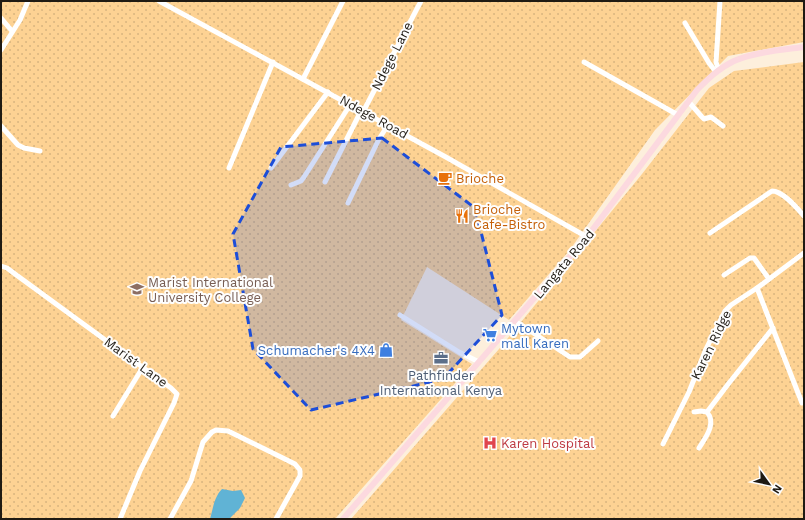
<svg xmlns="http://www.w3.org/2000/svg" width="805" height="520" viewBox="0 0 805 520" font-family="'Work Sans',sans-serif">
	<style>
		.garden { fill: url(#garden-dots) }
		.water { fill: #60b3d5 }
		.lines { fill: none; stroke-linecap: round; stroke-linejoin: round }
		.minor { stroke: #fff; stroke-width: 5 }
		.major { stroke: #fcd9df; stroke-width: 6 }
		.marked { fill: #1d4ed8; fill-opacity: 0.2; stroke: #1d4ed8; stroke-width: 3; stroke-dasharray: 8 5; stroke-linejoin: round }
		.labels { text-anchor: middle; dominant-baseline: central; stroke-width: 4; stroke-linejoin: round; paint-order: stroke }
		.street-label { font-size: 13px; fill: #1f1a13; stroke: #fefefe }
		.food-label { font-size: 13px; fill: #c56008; stroke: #fefefe; text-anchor: start }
		.education-label { font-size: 13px; fill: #785e54; stroke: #fefefe; text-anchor: start }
		.shop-label { font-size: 13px; fill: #366cbe; stroke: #fefefe; text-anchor: start }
		.service-label { font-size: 13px; fill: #4e5e75; stroke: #fefefe }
		.health-label { font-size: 13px; fill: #be3a42; stroke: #fefefe; text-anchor: start }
	</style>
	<defs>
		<pattern id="garden-dots" width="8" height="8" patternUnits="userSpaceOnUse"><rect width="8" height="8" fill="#fdd293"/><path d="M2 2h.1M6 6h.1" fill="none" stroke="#d8b47e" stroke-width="1.8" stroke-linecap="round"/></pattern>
	</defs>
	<rect width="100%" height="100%" fill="#fdefdc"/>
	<g class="garden">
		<path d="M1,1H804V42L728,56L655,130L569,251L509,320L427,267L401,320L472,364L335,519H1Z"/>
		<path d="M804,62V519H351L499,349L642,174L709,88L734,71Z"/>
	</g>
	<path class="water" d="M222,489L233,491L241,490L245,498L240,508L229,519H210C213,509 214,497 222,489Z"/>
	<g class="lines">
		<g class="minor">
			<path d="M159,1L444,156L587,237"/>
			<path d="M1,18L12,31"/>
			<path d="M685,23L709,63L716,72"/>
			<path d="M1,50L20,20L28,1"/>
			<path d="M584,62L678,115"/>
			<path d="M719,71L716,62L720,1"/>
			<path d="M303,79L343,1"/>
			<path d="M688,101L702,117L704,119L711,117L723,126"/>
			<path d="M363,112L421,1"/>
			<path d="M1,126L18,145L24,148L40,151"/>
			<path d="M229,168L273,62"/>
			<path d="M271,168L328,92"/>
			<path d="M325,182L361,111"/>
			<path d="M291,185L301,181L304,177L350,105"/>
			<path d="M348,203L379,139L388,125"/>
			<path d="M710,233L772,191C783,191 797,208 804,216"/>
			<path d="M1,266L7,268L15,274L171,388L177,394L174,403L140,471L120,519"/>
			<path d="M724,275L750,258H754L769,279"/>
			<path d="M757,288L802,403"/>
			<path d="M400,315L459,352L479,362"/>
			<path d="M515,321L570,357H580L598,341"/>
			<path d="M694,412L701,411L707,412L729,383L773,328"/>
			<path d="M113,416L143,367"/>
			<path d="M663,444L689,392L706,349L725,311L731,305L757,288L804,253"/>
			<path d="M699,448C705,438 717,424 707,412"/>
			<path d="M170,519L191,481L203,442L212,432L216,430L228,431L295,464L300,470V476L276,519"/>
		</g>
		<path class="major" d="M343,519L587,237L697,90C708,79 719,68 734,61C755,52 781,50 804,47"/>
	</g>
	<path class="marked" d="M382,138L475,208L502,315L443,379L311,410L253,349L233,234L281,147Z"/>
	<defs>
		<symbol id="cafe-bare" viewBox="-9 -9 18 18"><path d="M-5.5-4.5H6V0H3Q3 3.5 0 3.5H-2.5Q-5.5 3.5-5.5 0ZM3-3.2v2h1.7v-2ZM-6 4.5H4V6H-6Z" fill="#e8710a" stroke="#fefefe" stroke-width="2.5" paint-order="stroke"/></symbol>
		<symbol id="restaurant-bare" viewBox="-9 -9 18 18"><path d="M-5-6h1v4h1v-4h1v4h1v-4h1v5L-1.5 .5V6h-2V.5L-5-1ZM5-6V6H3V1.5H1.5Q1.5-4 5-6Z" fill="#e8710a" stroke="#fefefe" stroke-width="2.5" paint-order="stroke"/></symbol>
		<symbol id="university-bare" viewBox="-9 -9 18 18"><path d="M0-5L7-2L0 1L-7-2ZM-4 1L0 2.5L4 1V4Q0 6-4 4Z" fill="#8d6e63" stroke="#fefefe" stroke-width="2.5" paint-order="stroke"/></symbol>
		<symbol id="supermarket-bare" viewBox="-9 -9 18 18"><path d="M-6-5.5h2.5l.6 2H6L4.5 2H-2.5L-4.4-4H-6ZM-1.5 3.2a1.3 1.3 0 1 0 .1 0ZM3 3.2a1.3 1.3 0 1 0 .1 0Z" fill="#3f7fe0" stroke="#fefefe" stroke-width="2.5" paint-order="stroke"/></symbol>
		<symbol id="shop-bare" viewBox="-9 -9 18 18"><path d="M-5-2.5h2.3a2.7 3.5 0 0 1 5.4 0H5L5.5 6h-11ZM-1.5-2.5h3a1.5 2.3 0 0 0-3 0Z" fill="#3f7fe0" stroke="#fefefe" stroke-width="2.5" paint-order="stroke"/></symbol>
		<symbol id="office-bare" viewBox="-9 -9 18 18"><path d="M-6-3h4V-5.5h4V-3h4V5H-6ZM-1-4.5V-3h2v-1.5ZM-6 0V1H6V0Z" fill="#5c6f8a" stroke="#fefefe" stroke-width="2.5" paint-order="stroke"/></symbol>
		<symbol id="hospital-bare" viewBox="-9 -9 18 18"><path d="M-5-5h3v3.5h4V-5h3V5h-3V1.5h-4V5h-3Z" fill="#e0444e" stroke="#fefefe" stroke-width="2.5" paint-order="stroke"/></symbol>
	</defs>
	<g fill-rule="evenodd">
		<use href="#cafe-bare" x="435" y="168" width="20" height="20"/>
		<use href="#restaurant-bare" x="452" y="206" width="20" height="20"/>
		<use href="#university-bare" x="127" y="279" width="20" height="20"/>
		<use href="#supermarket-bare" x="480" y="325" width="20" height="20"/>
		<use href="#shop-bare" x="376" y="340" width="20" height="20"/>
		<use href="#office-bare" x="431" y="348" width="20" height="20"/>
		<use href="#hospital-bare" x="480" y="433" width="20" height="20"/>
	</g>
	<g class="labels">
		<g class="street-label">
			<text transform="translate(392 56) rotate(-63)">Ndege Lane</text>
			<text transform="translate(374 117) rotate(29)">Ndege Road</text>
			<text transform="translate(564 264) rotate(-50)">Langata Road</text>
			<text transform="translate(711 345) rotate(-64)">Karen Ridge</text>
			<text transform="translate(136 362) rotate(36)">Marist Lane</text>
		</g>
		<g class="food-label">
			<text x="456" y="178">Brioche</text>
			<text x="473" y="209">Brioche<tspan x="473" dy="15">Cafe-Bistro</tspan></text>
		</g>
		<g class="education-label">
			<text x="148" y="282">Marist International<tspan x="148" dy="15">University College</tspan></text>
		</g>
		<g class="shop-label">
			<text x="501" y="328">Mytown<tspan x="501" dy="15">mall Karen</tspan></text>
			<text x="375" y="350" text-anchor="end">Schumacher's 4X4</text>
		</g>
		<g class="service-label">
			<text x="441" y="375">Pathfinder<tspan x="441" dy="15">International Kenya</tspan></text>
		</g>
		<g class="health-label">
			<text x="501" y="443">Karen Hospital</text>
		</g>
	</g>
	<rect width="805" height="520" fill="none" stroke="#1f1a13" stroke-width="4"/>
	<g transform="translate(769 484) rotate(123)" stroke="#fefefe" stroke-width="3" paint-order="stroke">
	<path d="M0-3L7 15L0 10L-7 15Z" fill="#1f1a13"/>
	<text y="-6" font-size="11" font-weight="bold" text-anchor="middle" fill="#1f1a13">N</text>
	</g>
</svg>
